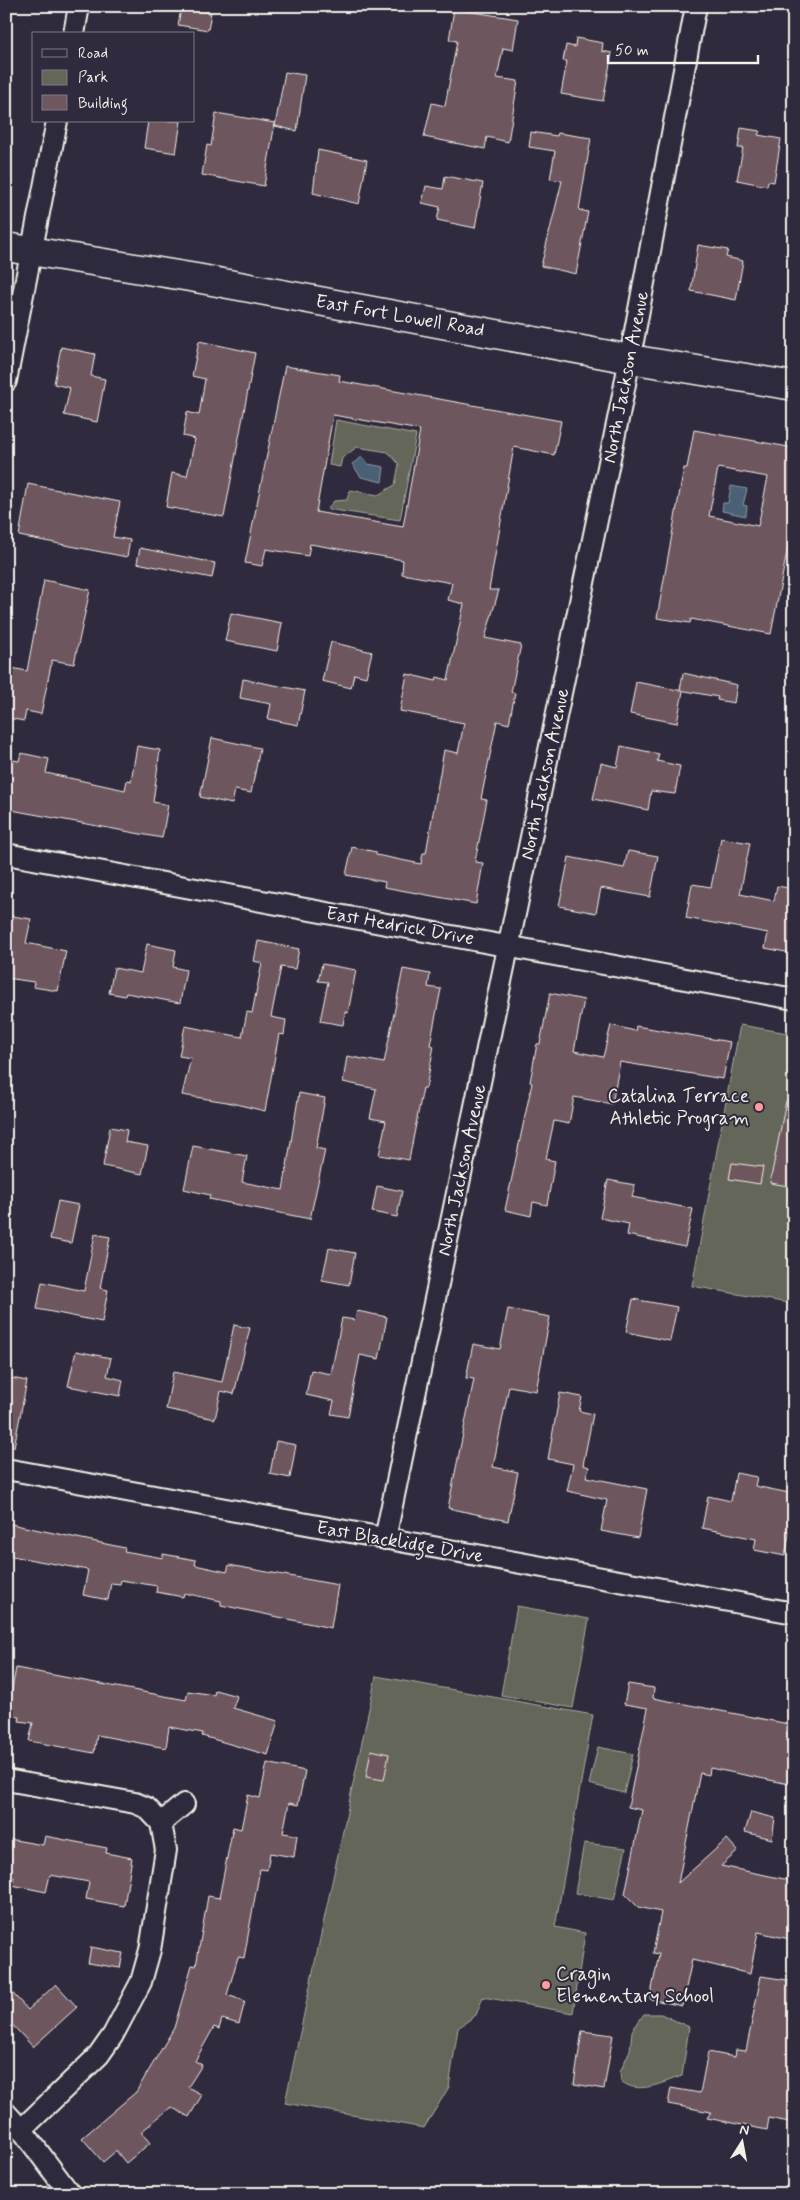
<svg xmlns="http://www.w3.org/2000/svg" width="800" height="2200" viewBox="0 0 800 2200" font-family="Mynerve,sans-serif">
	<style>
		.green { fill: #646658; stroke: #acaca0 }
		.water { fill: #4a6075; stroke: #8e9aa3 }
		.building { fill: #6e575f; stroke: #f4f1e8; fill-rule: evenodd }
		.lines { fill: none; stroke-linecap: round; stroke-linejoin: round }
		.minor-casing { stroke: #f4f1e8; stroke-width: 24 }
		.secondary-casing { stroke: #f4f1e8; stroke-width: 31 }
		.minor { stroke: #2f2a3d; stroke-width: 20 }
		.secondary { stroke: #2f2a3d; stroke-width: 28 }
		.poi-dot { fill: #ff9aa2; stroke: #2f2a3d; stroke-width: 2 }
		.labels { text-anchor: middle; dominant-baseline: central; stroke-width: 4; stroke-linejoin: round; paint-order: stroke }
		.street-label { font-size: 19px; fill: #f4f1e8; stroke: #2f2a3d }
		.poi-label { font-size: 19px; fill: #f4f1e8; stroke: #2f2a3d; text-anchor: end }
	</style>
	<rect width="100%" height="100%" fill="#2f2a3d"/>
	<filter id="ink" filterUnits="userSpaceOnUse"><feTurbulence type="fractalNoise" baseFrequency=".02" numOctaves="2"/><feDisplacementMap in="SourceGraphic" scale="10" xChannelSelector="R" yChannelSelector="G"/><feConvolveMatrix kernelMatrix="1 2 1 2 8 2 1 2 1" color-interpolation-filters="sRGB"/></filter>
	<g filter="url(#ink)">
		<g class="green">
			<path d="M336,420L416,435L400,520L327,509L334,501L347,500L350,490L378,495L395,485L399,464L388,452L357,447L342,458L340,467L329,465Z"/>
			<path d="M740,1025L794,1034V1304L692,1286Z"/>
			<path d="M517,1606L589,1619L573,1708L501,1695Z"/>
			<path d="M376,1676L593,1715L555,1927L585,1933L573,2013L483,1997L476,2015L458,2028L449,2087L424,2128L285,2103Z"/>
			<path d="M598,1747L633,1754L624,1793L589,1784Z"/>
			<path d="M584,1843L626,1848L614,1900L575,1893Z"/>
			<path d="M644,2014H661L689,2027L682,2076C663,2082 638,2096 621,2081L620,2072L630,2050L632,2031Z"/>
		</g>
		<g class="water">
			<path d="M362,457L368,464L384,467L382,482L361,477L352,464Z"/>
			<path d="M731,486L747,489L743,505L747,506L746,516L722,511L723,503H728Z"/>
		</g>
		<g class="building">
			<path d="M181,9L211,13L208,30L178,25Z"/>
			<path d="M454,9L518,19L513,50L503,48L497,78L518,81L508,142L487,137L485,149L424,137L432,103L445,106L457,41L449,40Z"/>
			<path d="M576,38L603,43L602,51L612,53L603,101L561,94L567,61H563L566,45L575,47Z"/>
			<path d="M285,72L305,75L297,131L275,126Z"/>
			<path d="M216,113L275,123L264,186L202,175L207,145L211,146Z"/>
			<path d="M148,121H181L176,153L144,148Z"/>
			<path d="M741,128L760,131L758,135L781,139L774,182L768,181L767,186L737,180L743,148H738Z"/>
			<path d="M531,132L557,136L558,133L591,138L579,210L588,212L576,274L541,266L562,181L550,179L555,151L529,147Z"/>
			<path d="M318,150L367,160L359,204L313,193Z"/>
			<path d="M445,176L483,183L475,228L437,220L440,207L422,203L426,186L443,189Z"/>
			<path d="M698,245L728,250L726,257L743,261L736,300L691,291Z"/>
			<path d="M199,341L255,353L224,517L166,507L172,473L187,476L195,439L183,436L187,412L199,415L205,379L192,376Z"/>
			<path d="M61,347L95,354L91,376L105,379L97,422L64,415L70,388L54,384Z"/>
			<path d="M285,366L340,375L339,381L561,421L554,455L514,447L489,590H499L485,638L521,645L511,692L515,693L509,724L497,721L481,799L487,800L475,862L483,863L476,904L384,887L385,882L346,875L352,847L376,852V855L421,864L423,853H426L444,750L458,753L464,723L400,711L407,674L436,681L437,677L448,680L464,604L448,600L452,583L402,574L403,560L310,544L308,556L266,549L262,566L245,563ZM333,415L420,430L403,527L316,512Z"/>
			<path d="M694,430L794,448V516L771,634L691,619L690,623L657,618L684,468H687ZM718,468L768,477L758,526L709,516Z"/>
			<path d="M28,484L120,502L113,537L130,540L127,557L19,536Z"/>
			<path d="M140,548L215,563L212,578L137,563Z"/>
			<path d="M44,580L90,590L74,664L52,660L41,714L26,711L24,721L8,718L6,667L27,671Z"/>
			<path d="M231,613L282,623L277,651L225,641Z"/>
			<path d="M331,642L372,652L366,677L354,674L351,688L322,681Z"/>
			<path d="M683,673L737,685L734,703L717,700L718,697L680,690Z"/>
			<path d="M243,679L305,691L298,725L268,719L271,704L240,698Z"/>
			<path d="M636,682L683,691L677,723L630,714Z"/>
			<path d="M212,738L260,748L251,793L235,790L232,804L200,797Z"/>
			<path d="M137,746L160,750L153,802L168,805L162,838L6,809V759L19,761L21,753L49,759L46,773L125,790L127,780L131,781Z"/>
			<path d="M621,746L659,754L657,761L680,766L675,794L651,791L648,810L593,799L601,763L617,767Z"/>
			<path d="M721,838L750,843L740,894L774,901L777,886L794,889V936L791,953L765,948L768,933L686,918L692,884L711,887Z"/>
			<path d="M628,851L658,856L650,897L601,888L596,913L559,906L569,857L624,868Z"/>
			<path d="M6,915L31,919L26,943L66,951L58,991L33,987L34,982L6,978Z"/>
			<path d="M258,941L299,949L295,969L281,967L271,1017L286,1020L284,1035L279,1034L265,1111L227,1102L182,1095L191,1058L179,1056L185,1026L242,1037L247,1012L252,1013L262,963L254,961Z"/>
			<path d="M147,944L176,950L173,967L186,970L180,1003L126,993L125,996L109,993L114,968L141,973Z"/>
			<path d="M322,964L356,970L348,1013L345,1012L343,1025L320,1021L328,982L318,981Z"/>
			<path d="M403,969L430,974L428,987L441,989L430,1045L434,1046L426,1088H423L409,1160L379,1155L386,1121L370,1118L376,1089L343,1082L347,1056L384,1063Z"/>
			<path d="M550,993L584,1000L574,1051L603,1057L611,1025L635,1031L636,1026L730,1042L723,1079L620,1062L612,1104L574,1097L569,1124L554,1121L546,1159L555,1161L547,1205L533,1202L531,1216L505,1210L532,1083L530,1082L537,1044H540Z"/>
			<path d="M299,1093L325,1098L316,1148L325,1150L310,1219L209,1199L210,1195L184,1189L193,1146L247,1156L242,1182L283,1190Z"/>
			<path d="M786,1101L794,1102V1187L770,1183Z"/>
			<path d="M110,1127L127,1130L125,1142L148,1146L142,1174L103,1166Z"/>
			<path d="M732,1163L763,1167L760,1184L729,1179Z"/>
			<path d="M608,1180L635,1185L632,1197L693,1209L685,1247L627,1235L629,1224L600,1218Z"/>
			<path d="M377,1186L402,1191L397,1217L372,1212Z"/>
			<path d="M58,1201L79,1205L71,1243L50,1239Z"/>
			<path d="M95,1234L110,1237L100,1288L108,1290L102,1322L37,1309L42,1282L84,1291Z"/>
			<path d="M329,1248L355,1253L349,1285L322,1280Z"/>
			<path d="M633,1299L677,1307L670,1341L626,1332Z"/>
			<path d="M508,1309L550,1317L536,1391L509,1386L493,1467L518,1472L508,1521L448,1508L474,1379L466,1378L473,1344L500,1349Z"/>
			<path d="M357,1311L387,1317L379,1359L360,1355L348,1417L331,1414L334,1401L306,1395L311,1370L331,1374L342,1318L355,1320Z"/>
			<path d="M234,1325L250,1328L234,1394L221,1391L215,1419L166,1409L173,1372L222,1382Z"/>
			<path d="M76,1351L111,1358L107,1376L123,1380L120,1396L68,1386Z"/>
			<path d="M6,1377L27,1381L14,1447L6,1446Z"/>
			<path d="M560,1393L582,1397L579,1411L593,1414L583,1465L589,1467L586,1477L647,1489L638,1538L601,1531L607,1500L567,1491L573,1464L548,1459Z"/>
			<path d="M276,1441L296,1445L290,1478L270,1474Z"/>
			<path d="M736,1473L757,1477L755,1486L794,1494V1509L785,1556L754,1550L756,1539L702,1528L708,1496L731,1501Z"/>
			<path d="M6,1523L125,1548L124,1551L163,1558V1554L196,1560L195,1565L227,1572L229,1565L338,1585L331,1628L221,1605V1601L184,1593L183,1597L156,1592L157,1586L121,1580L120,1584L111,1583L108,1600L83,1595L88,1570L6,1555Z"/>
			<path d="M16,1668L186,1700L188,1691L214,1695L215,1690L237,1696L233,1708L278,1721L268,1755L202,1736L203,1733L169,1727L166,1748L97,1735L94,1753L29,1741L33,1723L19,1721L20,1717L7,1715Z"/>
			<path d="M628,1684L654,1688L653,1698L794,1725V1785L710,1768L709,1775L700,1773L678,1883L727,1839L738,1851L721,1866L794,1881V1940L758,1932L750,1974L692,1960L682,2006L650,1999L659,1954L653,1953L661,1912L638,1907L625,1894L642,1810L628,1807L648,1708L624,1704Z"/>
			<path d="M371,1750L389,1754L384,1780L366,1777Z"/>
			<path d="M267,1763L305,1771L298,1805L289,1803L283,1833L297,1835L294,1857L270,1853L267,1870L260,1869L244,1958L238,1957L227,1995L245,2001L239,2024L222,2019L219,2029L214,2027L195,2061L202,2065L188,2087L202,2095L189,2117L171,2107L141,2132L150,2143L126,2163L116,2151L103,2162L82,2138L136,2092L174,2028L192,1965L196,1966L208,1896L219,1898L233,1827L241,1829L248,1795L260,1798Z"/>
			<path d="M751,1812L775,1818L772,1839L745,1832Z"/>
			<path d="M45,1836L107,1848L106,1853L132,1858L124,1906L86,1899L89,1882L50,1875L46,1892L12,1885L14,1877L6,1875V1855L9,1839L43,1845Z"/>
			<path d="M91,1947L123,1953L120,1968L88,1963Z"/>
			<path d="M761,1976L794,1981V2123L769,2118L767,2130L707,2118L711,2112L668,2104L671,2088L700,2093L708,2052L735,2057L736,2050L746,2051Z"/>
			<path d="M56,1984L77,2007L33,2047L6,2018V1986L28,2010Z"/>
			<path d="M582,2031L613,2035L604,2089L574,2084Z"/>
		</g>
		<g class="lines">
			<defs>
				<g id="minor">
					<path d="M74,34L79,6"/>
					<path d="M6,381L57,121"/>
					<path d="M6,854L794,999"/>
					<path d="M6,1469L794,1613"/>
					<path d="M385,1539L622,400L696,6"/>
					<path d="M6,1780L135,1803L147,1808L161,1823L166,1850L150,1950L141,1982L113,2035L99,2055L21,2130"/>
					<path d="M161,1823L184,1804"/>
					<path d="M6,2113L25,2134L70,2194"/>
				</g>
				<path id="secondary" d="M6,247L196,278L630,359L794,386"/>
			</defs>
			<use href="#minor" class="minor-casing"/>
			<use href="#secondary" class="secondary-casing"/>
			<use href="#minor" class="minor"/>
			<use href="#secondary" class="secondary"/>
		</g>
	</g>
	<g class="poi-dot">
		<circle cx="759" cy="1107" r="5"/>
		<circle cx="546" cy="1985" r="5"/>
	</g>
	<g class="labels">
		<g class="street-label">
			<text transform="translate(400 316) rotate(10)">East Fort Lowell Road</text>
			<text transform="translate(626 377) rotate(-79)">North Jackson Avenue</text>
			<text transform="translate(545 774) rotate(-78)">North Jackson Avenue</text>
			<text transform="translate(400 926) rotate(10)">East Hedrick Drive</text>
			<text transform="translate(462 1170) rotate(-78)">North Jackson Avenue</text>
			<text transform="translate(400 1542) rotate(10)">East Blacklidge Drive</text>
		</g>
		<g class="poi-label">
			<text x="749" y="1096">Catalina Terrace<tspan x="749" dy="22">Athletic Program</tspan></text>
			<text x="556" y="1974" text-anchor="start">Cragin<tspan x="556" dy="22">Elementary School</tspan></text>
		</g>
	</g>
	<rect width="800" height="2200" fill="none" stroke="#2f2a3d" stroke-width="25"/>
	<rect x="12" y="12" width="775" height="2175" fill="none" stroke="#f4f1e8" stroke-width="2" filter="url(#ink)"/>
	<rect x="32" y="32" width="162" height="90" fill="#2f2a3d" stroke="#7e7a81"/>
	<rect x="42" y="49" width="25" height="8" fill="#2f2a3d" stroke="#7e7a81"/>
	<text x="78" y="58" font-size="15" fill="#f4f1e8">Road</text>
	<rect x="42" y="70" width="25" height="15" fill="#646658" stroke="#7e7a81"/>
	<text x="78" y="82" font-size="15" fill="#f4f1e8">Park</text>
	<rect x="42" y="95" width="25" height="15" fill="#6e575f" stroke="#7e7a81"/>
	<text x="78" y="108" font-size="15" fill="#f4f1e8">Building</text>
	<g transform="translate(742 2142) rotate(11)" stroke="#2f2a3d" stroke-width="4" paint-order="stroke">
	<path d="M0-4L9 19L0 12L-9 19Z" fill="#f4f1e8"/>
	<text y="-8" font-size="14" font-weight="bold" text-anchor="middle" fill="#f4f1e8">N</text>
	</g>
	<path d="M608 55v8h150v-8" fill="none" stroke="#f4f1e8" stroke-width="2.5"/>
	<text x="615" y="55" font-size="15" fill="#f4f1e8" stroke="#2f2a3d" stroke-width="4" paint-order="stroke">50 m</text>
</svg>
